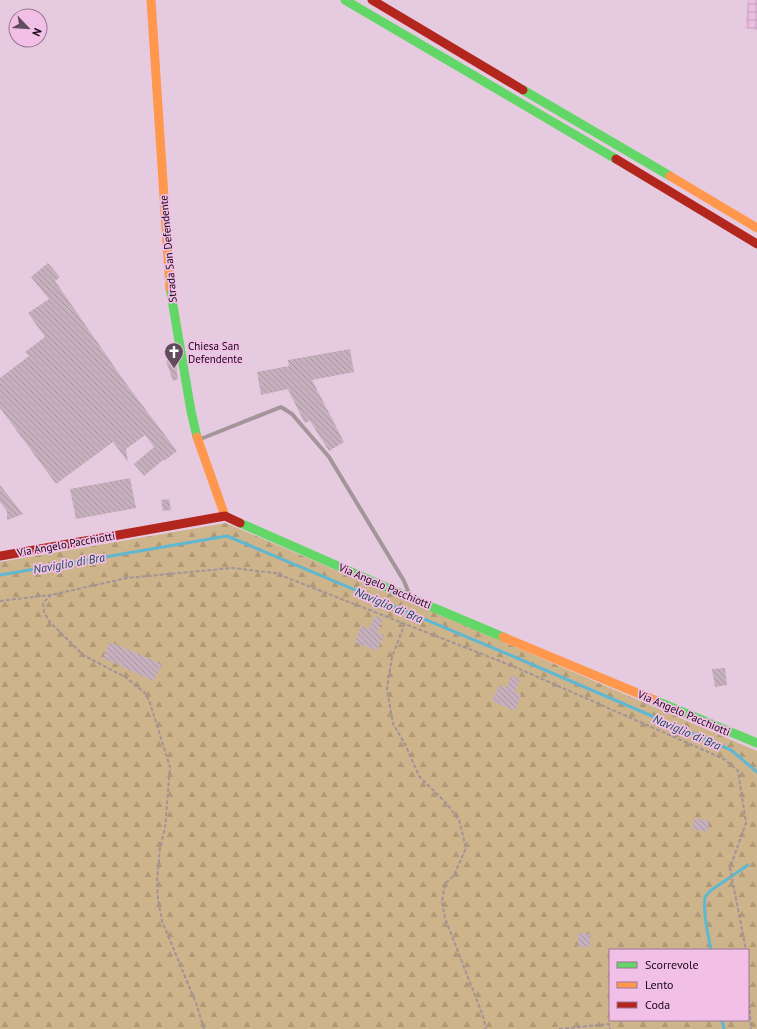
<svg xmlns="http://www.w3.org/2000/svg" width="757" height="1029" viewBox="0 0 757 1029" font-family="'PT Sans',sans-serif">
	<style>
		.industrial { fill: url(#industrial-grid) }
		.forest { fill: url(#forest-firs); fill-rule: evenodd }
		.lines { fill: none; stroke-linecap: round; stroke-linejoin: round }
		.stream { stroke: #60b7d1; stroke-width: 3 }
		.building { fill: url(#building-back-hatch) }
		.path { stroke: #a2939a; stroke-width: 2; stroke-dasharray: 4 2; stroke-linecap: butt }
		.lane { stroke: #a39599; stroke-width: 4 }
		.fast { stroke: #63d668; stroke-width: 9 }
		.slow { stroke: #ff974d; stroke-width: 9 }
		.jam { stroke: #b3261e; stroke-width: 9 }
		.labels { text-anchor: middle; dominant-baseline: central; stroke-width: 3.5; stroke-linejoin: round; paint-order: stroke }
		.street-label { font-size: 11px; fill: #190816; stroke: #f2bfe6 }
		.poi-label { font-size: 11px; fill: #190816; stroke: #f2bfe6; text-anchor: start }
		.water-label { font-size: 12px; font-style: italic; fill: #144a56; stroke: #f2bfe6 }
	</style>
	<defs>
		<pattern id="industrial-grid" width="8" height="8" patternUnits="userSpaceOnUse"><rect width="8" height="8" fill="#e9bddf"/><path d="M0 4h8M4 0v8" fill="none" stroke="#c7a1bf"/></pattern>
		<pattern id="forest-firs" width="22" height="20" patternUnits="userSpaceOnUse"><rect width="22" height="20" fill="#ceb48b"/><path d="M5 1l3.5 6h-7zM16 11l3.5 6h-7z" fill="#b09977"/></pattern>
		<pattern id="building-back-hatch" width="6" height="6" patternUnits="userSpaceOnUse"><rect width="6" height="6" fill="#c7b0bd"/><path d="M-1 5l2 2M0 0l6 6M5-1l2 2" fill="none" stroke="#aa96a2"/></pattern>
	</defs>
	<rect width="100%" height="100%" fill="#e6cbe0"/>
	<path class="industrial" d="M748,0H757V30L745,28Z"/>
	<path class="forest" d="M226,523L757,751V1029H0V562ZM610,950H748V1020H610Z"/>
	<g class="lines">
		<g class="stream">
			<path d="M0,575L227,536L517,658L731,750L757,772"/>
			<path d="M711,950C708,932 703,916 705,897L710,891L748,865"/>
			<path d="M722,1020L724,1029"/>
		</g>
	</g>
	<g class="building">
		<path d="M48,263L60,277L55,281L127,385L177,451L164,461L163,460L144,476L134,464L154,447L145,435L126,449L128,462L113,442L56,484L0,408V378L29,356L25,352L45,337L28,313L49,299L31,277Z"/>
		<path d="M350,349L354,372L312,380L344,442L329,451L310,421L304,423V422L288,389L261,395L257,372L289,366L288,360Z"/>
		<path d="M175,358L178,379L173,381L166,361Z"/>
		<path d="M130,478L136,508L76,519L70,489Z"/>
		<path d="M0,485L23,514L7,520V511L0,502Z"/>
		<path d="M169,499L171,510L163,511L161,500Z"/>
		<path d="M375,616L383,619L377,633L384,635L377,651L355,642L361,626L369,629Z"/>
		<path d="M110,642L162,664L154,681L103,658Z"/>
		<path d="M725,668L727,685L715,687L712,669Z"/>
		<path d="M512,675L520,679L515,692L521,695L515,711L492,701L499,685L506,688Z"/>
		<path d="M694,818L709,821L708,832L692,829Z"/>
		<path d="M578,933L590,934V947H578Z"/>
	</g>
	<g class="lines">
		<g class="path">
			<path d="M0,601L50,595"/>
			<path d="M405,623L392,657L387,689L393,724L405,744L419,776L447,804L459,820L466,848L454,875L445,884L442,902L445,918L483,1016L486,1029"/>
			<path d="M748,980L751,1029"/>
			<path d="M204,1029L196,1003L162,921L158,899L157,880L160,848L165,828L170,767L150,703L145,693L127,678L83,655L49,621L44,612L43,603L51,595L127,578L232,568L275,573L515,667L724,759L738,771L746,823L730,868L746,950"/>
			<path d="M559,1029L609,1024L610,1029"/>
		</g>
		<path class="lane" d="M198,440L281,407L292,414L329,457L404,581L410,596"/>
		<g class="fast">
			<path d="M345,0L616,159"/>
			<path d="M523,90L670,176"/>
			<path d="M170,288L191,411L197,437"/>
			<path d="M240,523L411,598L503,637"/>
			<path d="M654,700L757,743"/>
		</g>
		<g class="slow">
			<path d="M151,0L170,288"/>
			<path d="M670,176L757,228"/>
			<path d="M197,437L225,516"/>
			<path d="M503,637L654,700"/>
		</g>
		<g class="jam">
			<path d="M372,0L523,90"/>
			<path d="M616,159L757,244"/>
			<path d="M0,556L225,516L240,523"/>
		</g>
	</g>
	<defs>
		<symbol id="church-pin" viewBox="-11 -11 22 30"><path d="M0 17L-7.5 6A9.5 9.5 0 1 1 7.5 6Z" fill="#614c5d" stroke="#f2bfe6"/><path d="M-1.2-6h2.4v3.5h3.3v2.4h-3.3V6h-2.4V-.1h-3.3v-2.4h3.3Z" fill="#fff"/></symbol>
	</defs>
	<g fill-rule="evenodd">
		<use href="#church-pin" x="163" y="341" width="22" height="30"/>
	</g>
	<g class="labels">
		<g class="street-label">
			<text transform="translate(168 249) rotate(-95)">Strada San Defendente</text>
			<text transform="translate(66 544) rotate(-10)">Via Angelo Pacchiotti</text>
			<text transform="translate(385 586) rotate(23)">Via Angelo Pacchiotti</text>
			<text transform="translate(684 713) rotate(23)">Via Angelo Pacchiotti</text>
		</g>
		<g class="poi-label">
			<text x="188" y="346">Chiesa San<tspan x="188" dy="13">Defendente</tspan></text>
		</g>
		<g class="water-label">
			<text transform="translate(69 563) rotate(-10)">Naviglio di Bra</text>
			<text transform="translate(389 605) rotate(23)">Naviglio di Bra</text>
			<text transform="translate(687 732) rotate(23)">Naviglio di Bra</text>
		</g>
	</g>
	<rect x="609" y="949" width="140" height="72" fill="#f2bfe6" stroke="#9b7693"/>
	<rect x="617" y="962" width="20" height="6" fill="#63d668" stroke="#9b7693"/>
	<text x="645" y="969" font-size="12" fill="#190816">Scorrevole</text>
	<rect x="617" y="982" width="20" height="6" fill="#ff974d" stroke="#9b7693"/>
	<text x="645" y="989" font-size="12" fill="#190816">Lento</text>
	<rect x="617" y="1002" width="20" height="6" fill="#b3261e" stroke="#9b7693"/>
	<text x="645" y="1009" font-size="12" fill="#190816">Coda</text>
	<g transform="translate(28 28) rotate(115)"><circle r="19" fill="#f2bfe6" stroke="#9b7693"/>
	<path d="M0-3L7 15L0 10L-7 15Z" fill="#614c5d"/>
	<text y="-6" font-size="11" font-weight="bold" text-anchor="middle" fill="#190816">N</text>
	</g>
</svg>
